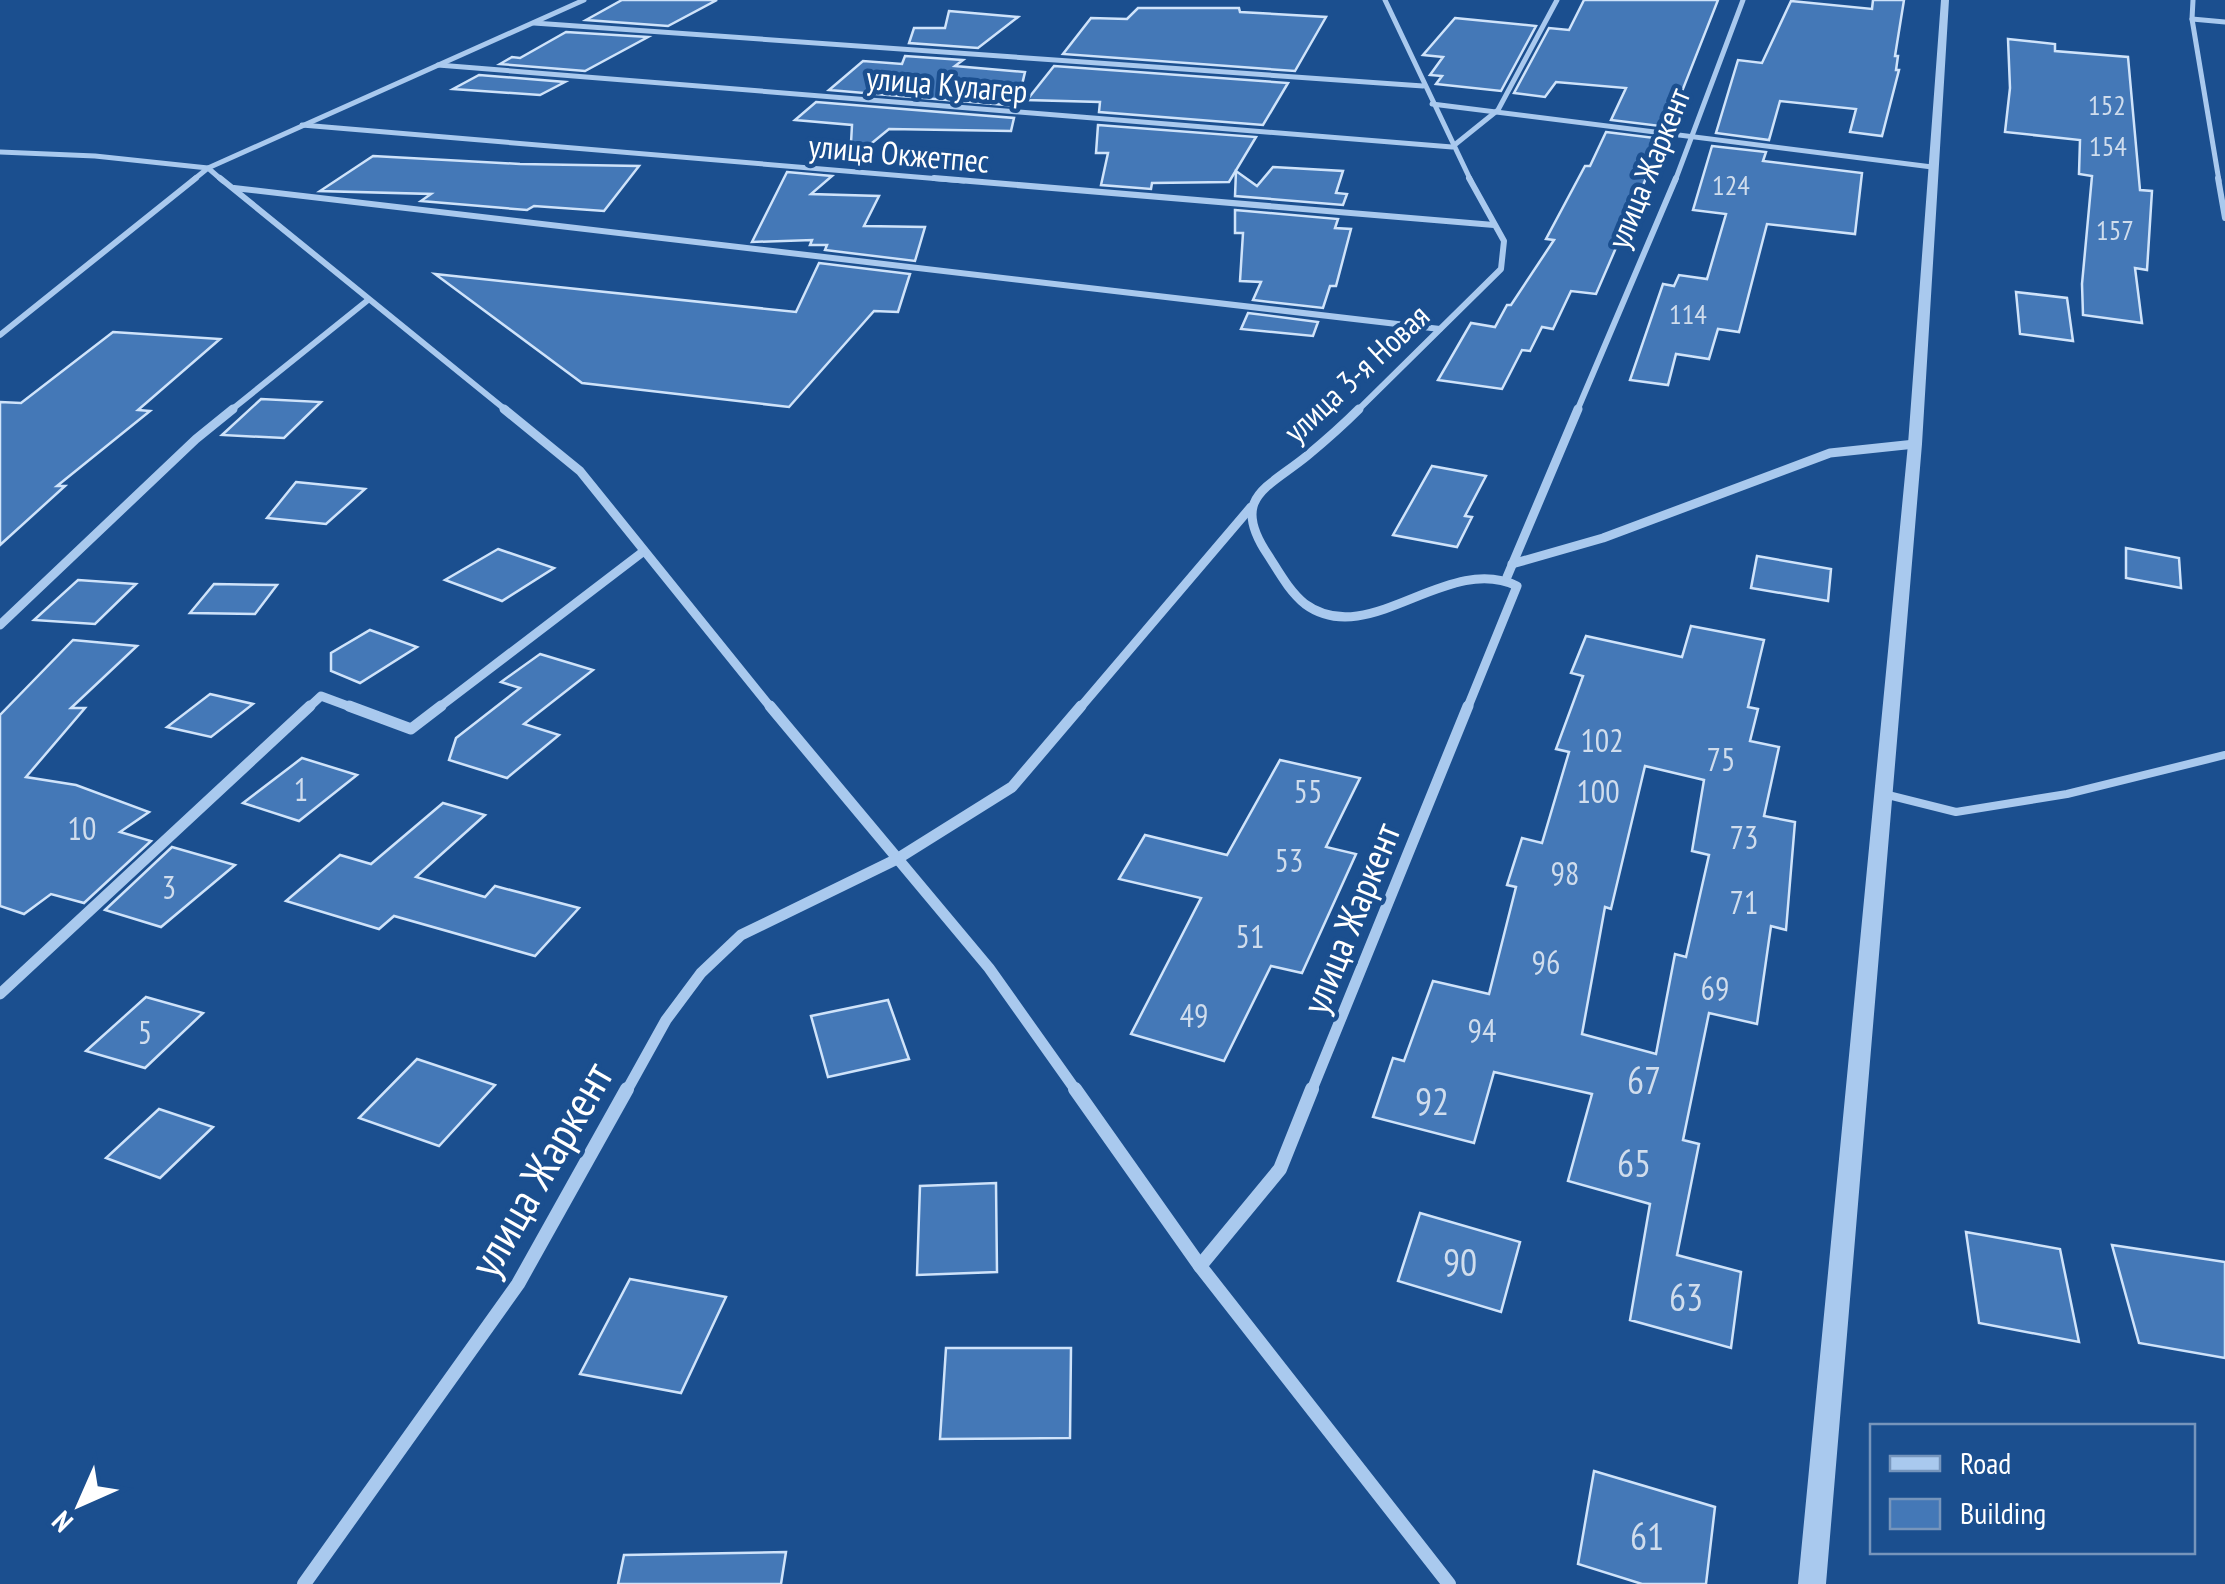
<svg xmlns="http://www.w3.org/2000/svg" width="2225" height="1584" viewBox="0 0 2225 1584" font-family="'PT Sans Narrow',sans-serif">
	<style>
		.building { fill: #4478b7; stroke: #cfe3fa; stroke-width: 2.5; fill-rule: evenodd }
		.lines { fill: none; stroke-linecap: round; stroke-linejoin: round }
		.service { stroke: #a9c9ee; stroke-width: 8 }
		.minor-far4 { stroke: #a9c9ee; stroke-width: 5 }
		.minor-far3 { stroke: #a9c9ee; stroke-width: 6 }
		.minor-far2 { stroke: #a9c9ee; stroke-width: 9 }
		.minor-far1 { stroke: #a9c9ee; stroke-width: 11 }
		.minor { stroke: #a9c9ee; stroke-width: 14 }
		.tertiary { fill: #a9c9ee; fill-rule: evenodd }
		.labels { text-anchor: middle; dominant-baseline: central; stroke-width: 9; stroke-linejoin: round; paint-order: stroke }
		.far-number-label { font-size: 28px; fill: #d0dded }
		.far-street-label { font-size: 32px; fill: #fff; stroke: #1b4f8f }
		.number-label { font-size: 32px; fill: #d0dded }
		.street-label { font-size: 38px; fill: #fff; stroke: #1b4f8f }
		.near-number-label { font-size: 38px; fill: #d0dded }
		.near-street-label { font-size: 45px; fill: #fff; stroke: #1b4f8f }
	</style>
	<rect width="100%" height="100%" fill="#1b4f8f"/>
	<g class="building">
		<path d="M622,0H717L668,26L586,20Z"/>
		<path d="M1584,0H1718L1668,127L1611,120L1626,88L1556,82L1545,97L1514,93L1549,28L1569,30Z"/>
		<path d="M1873,0H1904L1895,56H1898L1896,70H1899L1882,136L1850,132L1856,109L1780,101L1769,140L1716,133L1738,60L1762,63L1791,1L1872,9Z"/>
		<path d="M1138,8H1239L1240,12L1326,17L1295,71L1063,54L1091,18L1127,19Z"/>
		<path d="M949,11L1018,17L978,48L909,43L914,28H945Z"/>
		<path d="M1455,18L1536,26L1501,91L1436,84L1442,76L1430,75L1443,57L1423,55Z"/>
		<path d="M566,32L648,37L585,71L500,64L512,57L520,58Z"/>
		<path d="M2008,39L2055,44V51L2128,57L2140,190L2152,191L2147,270L2135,268L2142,323L2083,315L2082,284L2092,176L2079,174L2080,140L2005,132L2010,88Z"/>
		<path d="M905,56L963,60L955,66L1025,72L1017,106L829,90L863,61L902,64Z"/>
		<path d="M1054,66L1288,83L1263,125L1099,112L1100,102L1027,100Z"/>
		<path d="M479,75L565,82L540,95L453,89Z"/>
		<path d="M816,102L1014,118L1011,131L889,129L850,161L852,125L795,120Z"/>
		<path d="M1098,125L1256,137L1229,182L1152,183L1151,189L1101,185L1108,153H1096Z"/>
		<path d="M1606,132L1663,139L1596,294L1571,291L1553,329L1542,327L1530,351L1522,350L1502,389L1438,380L1471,323L1495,327L1507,305H1511L1554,240L1546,239L1585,166H1590Z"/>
		<path d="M1712,146L1766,152L1763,161L1862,173L1855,234L1767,224L1739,332L1718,329L1709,359L1676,354L1668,385L1630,380L1663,284L1674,286L1679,275L1707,279L1726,214L1693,210Z"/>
		<path d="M373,156L520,164L639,166L604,211L534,206L527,210L421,201L431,194L320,191Z"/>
		<path d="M1273,167L1343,171L1336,193L1347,194L1343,205L1235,196L1236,171L1257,186Z"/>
		<path d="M787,172L832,176L811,194L879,196L864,226L925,227L915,261L825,250L827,245H810L812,240L752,242Z"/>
		<path d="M1235,210L1338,219L1335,228L1351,229L1336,286H1330L1323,308L1253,300L1261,282L1240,281L1243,233H1235Z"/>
		<path d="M819,263L910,274L898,312L874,311L789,407L582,383L435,274L796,312Z"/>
		<path d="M2016,292L2067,298L2073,341L2020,334Z"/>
		<path d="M1248,313L1318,322L1313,336L1241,329Z"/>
		<path d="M113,332L220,339L138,410L150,411L57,486H65L0,545V402L21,403Z"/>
		<path d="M261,399L321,402L284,438L222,435Z"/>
		<path d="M1432,466L1486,476L1465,516L1472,517L1457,547L1393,535Z"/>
		<path d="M296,482L365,489L326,524L267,518Z"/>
		<path d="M2126,548L2179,558L2181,588L2126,578Z"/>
		<path d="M498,549L554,568L502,601L445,580Z"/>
		<path d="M1757,556L1831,569L1828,601L1751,588Z"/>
		<path d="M78,580L136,584L95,624L34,620Z"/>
		<path d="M214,584L277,585L255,614L190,613Z"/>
		<path d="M1691,626L1764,640L1748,707L1758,709L1750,741L1779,747L1764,816L1795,822L1786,930L1771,926L1757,1024L1709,1013L1683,1140L1699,1144L1677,1255L1741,1272L1731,1348L1630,1320L1650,1204L1568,1181L1592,1094L1494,1072L1474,1143L1373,1117L1393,1058L1404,1061L1433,981L1489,994L1516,887L1507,885L1522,838L1542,843L1569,752L1556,749L1583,676L1571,673L1586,636L1682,657ZM1645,766L1704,780L1692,851L1709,855L1686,957L1675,954L1656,1054L1582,1034L1605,907L1611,909Z"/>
		<path d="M370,630L417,647L360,683L331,671V653Z"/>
		<path d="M73,640L137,646L71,708H85L26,777L76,785L149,812L120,832L151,841L84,903L51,894L24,914L0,906V715Z"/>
		<path d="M540,654L593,670L524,724L559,735L507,778L449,760L456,738L520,688L501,682Z"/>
		<path d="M210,694L253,704L211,737L167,727Z"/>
		<path d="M302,758L357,775L299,821L243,803Z"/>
		<path d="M1280,760L1360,778L1326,847L1356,854L1302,973L1271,966L1224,1061L1131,1034L1201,898L1119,879L1145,835L1227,855Z"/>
		<path d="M443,803L485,815L416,877L485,897L495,886L579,908L535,956L394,916L379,929L286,901L340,855L371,864Z"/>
		<path d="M172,847L235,865L161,927L105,910Z"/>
		<path d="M146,997L203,1013L145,1068L86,1051Z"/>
		<path d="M888,1000L909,1059L828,1077L811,1016Z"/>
		<path d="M417,1059L495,1085L439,1146L359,1118Z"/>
		<path d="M159,1109L213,1127L160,1178L106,1158Z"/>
		<path d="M996,1183L997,1272L917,1275L920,1186Z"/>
		<path d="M1420,1213L1520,1242L1501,1312L1398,1281Z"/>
		<path d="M1966,1232L2060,1249L2079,1342L1979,1323Z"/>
		<path d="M2112,1245L2225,1262V1358L2139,1343Z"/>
		<path d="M630,1279L726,1297L681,1393L580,1374Z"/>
		<path d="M946,1348H1071L1070,1438L940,1439Z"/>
		<path d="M1594,1471L1715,1507L1706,1584H1642L1578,1564Z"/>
		<path d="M786,1552L781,1584H618L624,1555Z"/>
	</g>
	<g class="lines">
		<path class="service" d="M1884,794L1956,812L2067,794L2225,755"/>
		<g class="minor-far4">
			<path d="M1385,0L1471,181"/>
			<path d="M2193,0L2192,19L2219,181"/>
			<path d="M2192,19L2225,22"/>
			<path d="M534,23L1423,86"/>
			<path d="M438,65L1452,147L1498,110L1557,0"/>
			<path d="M1432,104L1932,167"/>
			<path d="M302,125L964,181"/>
			<path d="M0,152L95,156L208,168L223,181"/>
			<path d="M192,181L208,168L584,0"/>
			<path d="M1675,181L1743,0"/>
		</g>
		<g class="minor-far3">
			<path d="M220,178L507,411"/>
			<path d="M934,178L1494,225"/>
			<path d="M2218,178L2225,218"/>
			<path d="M234,188L1440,329"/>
			<path d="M0,335L196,178"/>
			<path d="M230,411L368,300"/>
			<path d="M1357,411L1501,269L1504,241L1469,178"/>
			<path d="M1577,411L1676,178"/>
		</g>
		<g class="minor-far2">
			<path d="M504,409L580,471L772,709"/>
			<path d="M1359,409C1343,425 1326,440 1308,455C1268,488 1229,497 1268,555C1279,572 1289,591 1305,604C1369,651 1447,552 1517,586L1467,709"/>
			<path d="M1512,564L1603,538L1830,453L1915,444"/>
			<path d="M1507,577L1578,409"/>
			<path d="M0,625L196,439L233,409"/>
			<path d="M307,709L321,696L356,709"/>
			<path d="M437,709L644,551"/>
			<path d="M1079,709L1251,507"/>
		</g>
		<g class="minor-far1">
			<path d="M349,706L411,729L441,706"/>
			<path d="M770,706L989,968L1077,1092"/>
			<path d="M0,994L310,706"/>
			<path d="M626,1092L666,1020L701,973L741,935L897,859L1012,787L1081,706"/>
			<path d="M1311,1092L1468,706"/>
		</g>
		<g class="minor">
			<path d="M1075,1089L1200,1266L1449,1584"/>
			<path d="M1200,1266L1280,1169L1312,1089"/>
			<path d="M304,1584L518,1284L627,1089"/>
		</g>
		<path class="tertiary" d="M1941,0H1949L1922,444L1826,1584H1798L1908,444Z"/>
	</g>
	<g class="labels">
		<g class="far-number-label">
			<text x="2107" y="104">152</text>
			<text x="2108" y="145">154</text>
			<text x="1731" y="184">124</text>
			<text x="2115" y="229">157</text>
			<text x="1688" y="313">114</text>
		</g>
		<g class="far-street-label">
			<text transform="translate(947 84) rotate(5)">улица Кулагер</text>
			<text transform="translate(899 153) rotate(5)">улица Окжетпес</text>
			<text transform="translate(1648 168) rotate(-68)">улица Жаркент</text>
			<text transform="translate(1356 373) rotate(-43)">улица 3-я Новая</text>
		</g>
		<g class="number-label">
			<text x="1602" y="740">102</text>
			<text x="1721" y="759">75</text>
			<text x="301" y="789">1</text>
			<text x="1308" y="791">55</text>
			<text x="1598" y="791">100</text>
			<text x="82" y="828">10</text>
			<text x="1744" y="837">73</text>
			<text x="1289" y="860">53</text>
			<text x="1565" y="873">98</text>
			<text x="169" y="887">3</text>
			<text x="1744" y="902">71</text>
			<text x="1250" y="936">51</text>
			<text x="1546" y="962">96</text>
			<text x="1715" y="988">69</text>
			<text x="1194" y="1015">49</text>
			<text x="1482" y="1030">94</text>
			<text x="145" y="1032">5</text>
		</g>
		<g class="street-label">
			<text transform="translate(1350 918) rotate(-68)">улица Жаркент</text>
		</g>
		<g class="near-number-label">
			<text x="1644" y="1079">67</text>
			<text x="1432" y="1100">92</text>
			<text x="1634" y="1162">65</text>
			<text x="1460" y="1261">90</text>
			<text x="1686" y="1296">63</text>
			<text x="1647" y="1535">61</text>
		</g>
		<g class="near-street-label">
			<text transform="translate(540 1169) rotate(-60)">улица Жаркент</text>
		</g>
	</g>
	<rect x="1870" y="1424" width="325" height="130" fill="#1b4f8f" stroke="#7695bc" stroke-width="2.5"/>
	<rect x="1890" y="1456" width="50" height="15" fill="#a9c9ee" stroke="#7695bc" stroke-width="2.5"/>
	<text x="1960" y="1474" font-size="30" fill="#ffffff">Road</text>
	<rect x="1890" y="1499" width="50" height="30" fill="#4478b7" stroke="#7695bc" stroke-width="2.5"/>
	<text x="1960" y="1524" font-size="30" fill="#ffffff">Building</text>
	<g transform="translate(80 1504) rotate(225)" stroke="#1b4f8f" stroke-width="8" paint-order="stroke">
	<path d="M0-8L18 38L0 25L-18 38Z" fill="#ffffff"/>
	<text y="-15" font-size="28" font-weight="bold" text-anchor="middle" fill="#ffffff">N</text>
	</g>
</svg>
